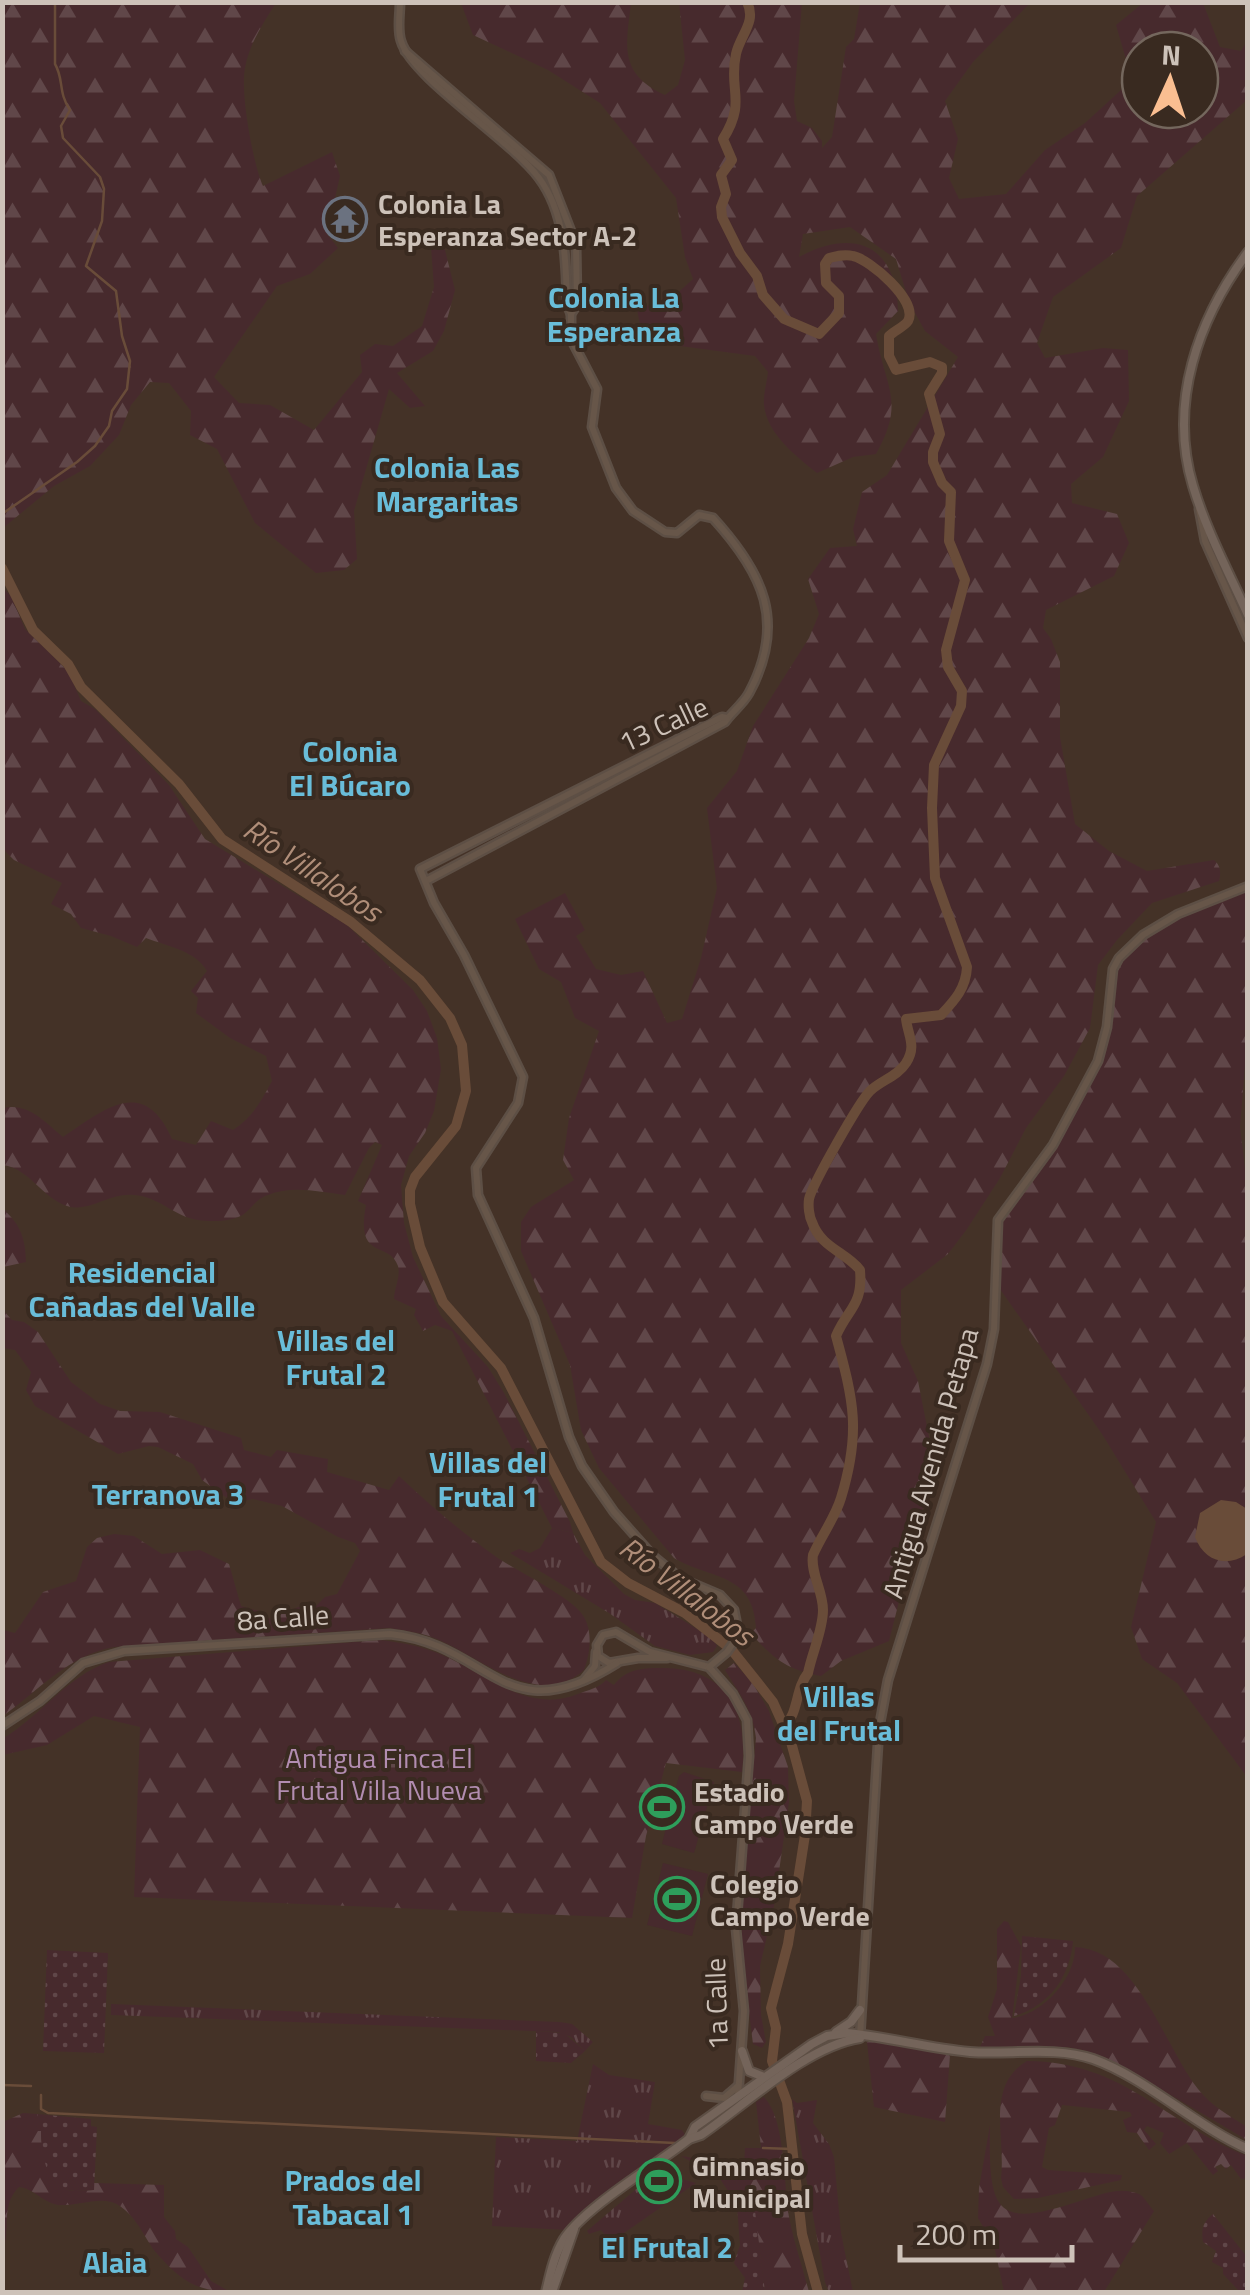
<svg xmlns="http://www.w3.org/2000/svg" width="1250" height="2295" viewBox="0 0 1250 2295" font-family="'Titillium Web',sans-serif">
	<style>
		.grass { fill: url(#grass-tufts) }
		.forest { fill: url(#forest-firs); fill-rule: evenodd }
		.park { fill: url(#park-dots) }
		.pitch { fill: #472a2d }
		.water { fill: #694c39 }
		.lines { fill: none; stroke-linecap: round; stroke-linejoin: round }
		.stream { stroke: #694c39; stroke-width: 2.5 }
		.river { stroke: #694c39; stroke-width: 10 }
		.secondary-casing { stroke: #5d4f45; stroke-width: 11 }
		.primary-casing { stroke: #5d4f45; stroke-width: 12 }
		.secondary { stroke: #675649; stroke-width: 6 }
		.primary { stroke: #74645a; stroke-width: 8 }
		.labels { text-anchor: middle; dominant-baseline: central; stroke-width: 8; stroke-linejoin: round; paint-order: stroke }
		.poi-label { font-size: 28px; font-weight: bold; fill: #cdc2b9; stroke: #392a20; text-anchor: start }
		.street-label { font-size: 28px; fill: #cdc2b9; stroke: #392a20 }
		.park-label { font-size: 28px; fill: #b28db1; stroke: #392a20 }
		.neighbourhood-label { font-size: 30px; font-weight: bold; fill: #69bdd9; stroke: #392a20 }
		.water-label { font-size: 30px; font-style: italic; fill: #b08e79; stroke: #392a20 }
	</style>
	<defs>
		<pattern id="grass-tufts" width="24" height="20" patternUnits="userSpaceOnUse" patternTransform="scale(2.5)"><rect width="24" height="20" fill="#472a2d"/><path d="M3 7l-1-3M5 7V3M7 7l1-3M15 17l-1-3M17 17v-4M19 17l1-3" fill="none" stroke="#604749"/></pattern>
		<pattern id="forest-firs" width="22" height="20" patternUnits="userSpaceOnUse" patternTransform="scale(2.5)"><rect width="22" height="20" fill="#472a2d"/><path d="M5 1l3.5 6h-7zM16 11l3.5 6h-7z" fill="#604749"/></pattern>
		<pattern id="park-dots" width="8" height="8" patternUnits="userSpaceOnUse" patternTransform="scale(2.5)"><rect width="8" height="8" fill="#472a2d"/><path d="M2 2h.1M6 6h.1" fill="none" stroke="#604749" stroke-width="1.8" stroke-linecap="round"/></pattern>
	</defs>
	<rect width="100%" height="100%" fill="#443227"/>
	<g class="grass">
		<path d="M552,1528L573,1533L585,1555L624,1594L635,1600L655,1603L713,1639L717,1646L713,1652L690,1655L655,1646L609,1613L510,1553L519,1549L530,1553L540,1548Z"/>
		<path d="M111,2004L560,2022L572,2024L593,2042L585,2051L571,2037L558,2032L111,2015Z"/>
		<path d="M593,2064L609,2075L655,2082L648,2124L682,2130L685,2135L683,2138L598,2198L566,2230L492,2226L496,2137L577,2141Z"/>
		<path d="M792,2099L797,2103L817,2100L813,2123L829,2144L834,2157L841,2233L853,2292H829L825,2282Z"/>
		<path d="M667,2165L681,2179L696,2183L611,2242L601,2230L589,2234L587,2231L648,2179L657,2190L667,2183L659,2171Z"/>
	</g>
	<g class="forest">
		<path d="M3,2L276,3C264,22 249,44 245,68C240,93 253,163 263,186L332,152L340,176L327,234L338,248L310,274L277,286L214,377L239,403L270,405L314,430L362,372L360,355L375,344L393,346L422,326L434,287L430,234L440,230L455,290L444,331L433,351L397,373L425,406L410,408L389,389L354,511L357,559L344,570L316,573L255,523L217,449L190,435L191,411L169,383L150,382L131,405L119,435L90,466L54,486L3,528Z"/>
		<path d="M461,3H631C626,45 618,74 665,95L678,85L685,60L679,3H802L794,101L797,121L812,128L822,141V148L832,137L846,47L854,39L860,3H1030L973,62L945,101L958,139L949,178L959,199L1006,194L1045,150L1085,123L1132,80L1116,25L1143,3H1203L1220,47L1241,51L1247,41V100L1137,196L1121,248L1053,297L1037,343L1045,358L1103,348L1128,350L1129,401L1103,457L1071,484L1072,503L1117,514L1129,543L1114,576L1046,610L1043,628L1051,639L1060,662V737L1075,824L1109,851L1147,871L1214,860C1221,866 1221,873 1219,881L1152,903L1117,940L1098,965L1090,1028L1064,1076L1026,1128L1000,1178L967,1229L948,1254L901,1290V1343L918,1381L930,1442L927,1491L889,1641L841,1661L821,1676C787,1670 773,1659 751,1633L756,1628C753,1572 711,1580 674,1558L599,1468L581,1430L570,1365L521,1251V1222L531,1207L574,1180L563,1160L569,1118L599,1031L575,1018L561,982L539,969L515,919L565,893L585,930L576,936L596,969L621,975L643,971L667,1023L682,1019L701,958L717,888L707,808L737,771L753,726L809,638L819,614L808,579L830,548L857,546L853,529L862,492L887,475L958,357L925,331L909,302L896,259L850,227L803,234L799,257C854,227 897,245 898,311L876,334C885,388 906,401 876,454L853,457L817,473C796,456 767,434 764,405C763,395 767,382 768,372L755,356L680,346L640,325L637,309L672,298L693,279L685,257L676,198L600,103L548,70L473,35ZM1140,50H1200V110H1140Z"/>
		<path d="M2,587L11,596L25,629L68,671L81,701L95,709L169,785L205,839L347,925L413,990L427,1011L437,1038L441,1069L434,1111L425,1133L409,1156L401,1185L404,1223L413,1257L441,1316L488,1367L504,1393L570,1522L573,1533L552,1528L452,1331L435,1325L423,1331L414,1315L416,1309L394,1299C394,1289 401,1276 398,1266C389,1240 355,1262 366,1205L358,1201L382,1145L375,1142L369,1148L345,1195C320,1192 292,1185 268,1195C256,1199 253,1207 244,1214C233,1222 211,1222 198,1220C175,1217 158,1196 134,1195C107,1193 90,1213 67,1206C42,1198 30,1169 3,1165V1108C28,1102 45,1122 63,1137C103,1110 144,1074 172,1139L196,1145L211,1121L233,1130C253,1117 261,1101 272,1081L266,1056L230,1038L196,1013L198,998L191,991L207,971C196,951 167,946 146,938L137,947L111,936L81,928L71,914L51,904L62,883L14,860L3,849Z"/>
		<path d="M1247,891L1248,1028L1240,1127L1248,1193L1247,1777L1177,1683L1142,1659L1131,1627L1156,1522L1102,1434L995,1282L1001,1216L1053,1145L1087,1085L1107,1027L1113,970L1124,951L1181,917Z"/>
		<path d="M3,1209C21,1225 25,1238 26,1262L3,1267Z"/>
		<path d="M3,1310L12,1320L24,1322L38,1332L71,1382L100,1404L120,1411L160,1412L241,1438L244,1450L271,1457L277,1450L328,1459L327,1472L389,1490L399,1476C430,1505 461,1532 495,1556C516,1571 574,1598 584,1617C593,1633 590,1654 584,1670C536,1713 474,1651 429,1636C416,1632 402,1630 389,1628L114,1647C69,1655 39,1690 3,1716V1630L15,1633L43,1592L76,1581L87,1547L97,1538L114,1534L134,1536L162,1554L200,1550L229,1564L241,1606L259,1611L270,1619L303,1605L316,1606L325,1597L337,1594L360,1551L355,1543L338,1537L282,1506L253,1499L236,1502L224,1496L202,1480L193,1464L158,1447L149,1446L118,1454L35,1406L26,1390L31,1372L15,1350L3,1348Z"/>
		<path d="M379,1640C400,1642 421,1646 440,1654C484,1672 527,1715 578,1694C588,1690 599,1688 606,1680L614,1685C627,1668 643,1668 664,1668C728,1669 749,1713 742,1772L666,1763L646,1836L632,1918L134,1897L140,1727L94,1716L47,1745L3,1755L2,1739C40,1717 68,1675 109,1662Z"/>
		<path d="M734,1663L752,1682L769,1711L788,1767L789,1802L774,1906L760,1966L761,2015L766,2042L762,2048L753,2044L741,1948L745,1854L756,1738C753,1710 739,1693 725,1670Z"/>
		<path d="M1004,1921L1008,1922L1021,1946L1012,2018C1042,2015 1076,1978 1075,1947C1137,1949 1164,2046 1198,2089C1212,2107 1229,2115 1247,2127V2140L1130,2071L1087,2051L1067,2047H980L985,2036H995L988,2017L997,1989V1929Z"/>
		<path d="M874,2041L950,2055L945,2122L874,2107L867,2042Z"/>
		<path d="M1027,2061C1125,2062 1164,2123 1247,2156V2178L1241,2179L1231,2165L1226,2169L1221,2164L1215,2167L1218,2171L1213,2175L1187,2143L1169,2154L1160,2143L1164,2133L1147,2126L1144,2130L1156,2144L1149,2150L1137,2133L1127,2132L1123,2120L1132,2116L1130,2112L1062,2105L1055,2125L1049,2128L1042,2167L1048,2170L1122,2175L1121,2180L1038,2198L1014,2199L1003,2187L1001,2178C1006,2138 985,2086 1027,2061Z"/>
		<path d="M764,2097C787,2121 783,2189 790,2222C795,2246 803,2269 809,2292H765L754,2210L737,2205L719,2177L681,2156L744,2165L745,2148H761L756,2102Z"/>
		<path d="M23,2113L37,2114V2130L41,2131C41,2148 49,2184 68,2190C74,2192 86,2190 93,2190L94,2183L164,2185V2217L175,2231L176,2239L188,2247L211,2281L227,2290L267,2292C207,2292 192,2295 153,2249C143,2234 136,2217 120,2206C104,2194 79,2206 60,2205C44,2204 35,2189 19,2187C0,2206 11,2228 3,2251V2122Z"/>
		<path d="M990,2125C988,2217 997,2229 1086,2199C1106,2193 1120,2187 1139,2194C1144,2196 1149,2206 1154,2211L1104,2292H1004L994,2245L978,2218L979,2188Z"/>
	</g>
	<g class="park">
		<path d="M1022,1936L1073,1941C1070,1977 1049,2006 1014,2016L1021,1976Z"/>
		<path d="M47,1950L108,1953L104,2053L43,2051Z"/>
		<path d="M536,2031L564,2033L585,2051L571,2063L536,2061Z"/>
		<path d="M37,2114L91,2119V2126L97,2127L94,2190C86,2190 75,2192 68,2190C45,2183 41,2151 41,2131H37Z"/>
		<path d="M737,2205L755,2211L765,2292H742L745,2278L734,2263L740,2245Z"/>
		<path d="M1213,2214L1247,2257V2292H1240L1223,2274V2268L1212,2262L1216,2251L1203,2242C1201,2229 1203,2222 1213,2214Z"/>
	</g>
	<g class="pitch">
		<path d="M684,1772L714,1782L694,1853L662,1844L679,1776Z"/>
		<path d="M663,1863L708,1874L692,1936L647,1925Z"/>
	</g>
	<path class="water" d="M1221,1500L1236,1502L1247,1509V1554C1226,1568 1204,1561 1195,1537L1200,1513Z"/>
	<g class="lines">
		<g class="stream">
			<path d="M2,514L77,462L95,446L109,426L112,411L127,389L130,361L122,336L116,291L86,266L102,221L104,189L100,177L63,138L61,126L70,110C58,93 64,79 55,64V2"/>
			<path d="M2,2085L31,2086"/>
			<path d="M41,2095V2109L48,2113L675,2143"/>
			<path d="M763,2148L792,2149"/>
		</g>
		<g class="river">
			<path d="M747,2C757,22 740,35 736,54C728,90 747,101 723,139L732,160L721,175L726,194L721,207L722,217L740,253L757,276L763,295L784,319L819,334L839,313V296L826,283L825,264L829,258C837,256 845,254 853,256C869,259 919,301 908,321C905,326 894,331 889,336V356L896,370L930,362L942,367V373L929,394L940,434L933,452V462L942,483L951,492L949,541L965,580L946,650L948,667L962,691L961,706L934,765L932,808L935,878L967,967C966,988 955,1000 941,1015L906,1019C908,1036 917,1046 906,1063C898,1076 880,1081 870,1091C859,1102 812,1185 809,1199C808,1206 809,1216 812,1222C821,1248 846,1252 860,1270C863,1306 848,1308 836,1336C854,1402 861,1432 841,1498C835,1518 821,1536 813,1555C810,1572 823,1591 823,1610C823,1630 812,1653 808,1673C795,1689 799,1713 784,1727"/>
			<path d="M2,568L33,630L68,664L81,687L179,784L222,839L351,922L420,980L450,1018L462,1045L466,1091L456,1126L415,1177L410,1190V1204L420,1247L443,1302L501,1368L601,1562L628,1583L685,1613L731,1649L773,1702L791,1742L807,1801L805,1835L788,1944L771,2008L776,2028L772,2061L787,2102L802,2234L818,2292"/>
		</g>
		<defs>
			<g id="secondary">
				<path d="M400,2C400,15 397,29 401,41C412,78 510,139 539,178C566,214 566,263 567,305L571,314"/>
				<path d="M405,51L549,175L576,244L577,305L571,314V339L597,389L592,427L616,488L633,511L665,532L677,533L699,515L713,518C763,573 787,622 749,693C743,704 731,713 725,722L426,881"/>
				<path d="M1199,509L1205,541L1248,638"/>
				<path d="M667,1658H638L609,1663L598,1656L597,1645L603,1635L616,1632L650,1652L709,1667L733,1694L747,1720L749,1756L736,1929L744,2011L738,2096"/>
				<path d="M709,1667L727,1652L734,1642L737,1625L734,1610L720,1595L680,1578L653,1556L614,1512L582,1466L569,1437L534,1318L478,1195L476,1168L518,1103L523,1077L464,955L434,903L420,869L722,717L727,718"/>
				<path d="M584,1680L595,1666L596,1652"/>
				<path d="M2,1726L40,1701L83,1663L124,1651L390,1634C491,1644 503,1735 617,1663"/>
				<path d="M860,2037L879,1728L888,1680L987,1364L994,1329L998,1220L1053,1145L1098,1061L1107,1027L1113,969L1119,958L1143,935L1178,914L1248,886"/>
				<path d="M706,2096L724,2098L738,2086"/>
			</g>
			<g id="primary">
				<path d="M1248,252C1198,319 1168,403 1193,486C1206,530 1229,573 1248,615"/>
				<path d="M836,2032L851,2022L860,2010"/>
				<path d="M742,2051L749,2071L764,2077"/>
				<path d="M689,2139L695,2127L812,2044L827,2036L847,2033C888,2037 928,2048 970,2052C1009,2055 1055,2046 1093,2059C1146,2078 1194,2125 1248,2149"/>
				<path d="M546,2292C550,2275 554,2255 564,2239C585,2207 656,2165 689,2139L701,2135C746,2104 807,2046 860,2038"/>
				<path d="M552,2292L574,2229"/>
			</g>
		</defs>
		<use href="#secondary" class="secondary-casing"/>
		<use href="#primary" class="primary-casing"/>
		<use href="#secondary" class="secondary"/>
		<use href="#primary" class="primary"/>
	</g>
	<defs>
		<symbol id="temple-ring" viewBox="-11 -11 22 22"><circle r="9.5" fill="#392a20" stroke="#6b7280" stroke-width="1.5"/><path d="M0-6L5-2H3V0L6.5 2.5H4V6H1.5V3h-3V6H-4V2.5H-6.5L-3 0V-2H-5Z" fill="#6b7280"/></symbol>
		<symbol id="stadium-ring" viewBox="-11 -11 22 22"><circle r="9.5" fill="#392a20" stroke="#2e9e5b" stroke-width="1.5"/><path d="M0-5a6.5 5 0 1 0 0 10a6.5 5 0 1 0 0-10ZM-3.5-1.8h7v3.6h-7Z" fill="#2e9e5b"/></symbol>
	</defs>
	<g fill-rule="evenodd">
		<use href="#temple-ring" x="320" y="194" width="50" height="50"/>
		<use href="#stadium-ring" x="637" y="1782" width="50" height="50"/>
		<use href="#stadium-ring" x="652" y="1874" width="50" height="50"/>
		<use href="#stadium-ring" x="634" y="2156" width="50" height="50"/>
	</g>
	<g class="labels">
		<g class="poi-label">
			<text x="378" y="203">Colonia La<tspan x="378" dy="32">Esperanza Sector A-2</tspan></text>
			<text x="694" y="1791">Estadio<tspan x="694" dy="32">Campo Verde</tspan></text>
			<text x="710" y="1883">Colegio<tspan x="710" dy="32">Campo Verde</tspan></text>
			<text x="692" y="2165">Gimnasio<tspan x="692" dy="32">Municipal</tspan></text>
		</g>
		<g class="street-label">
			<text transform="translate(663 724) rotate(-25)">13 Calle</text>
			<text transform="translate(930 1463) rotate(-74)">Antigua Avenida Petapa</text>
			<text transform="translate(283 1617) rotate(-4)">8a Calle</text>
			<text transform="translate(716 2004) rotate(-92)">1a Calle</text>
		</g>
		<g class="park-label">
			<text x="379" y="1757">Antigua Finca El<tspan x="379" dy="32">Frutal Villa Nueva</tspan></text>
		</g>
		<g class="neighbourhood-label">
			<text x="614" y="297">Colonia La<tspan x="614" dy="34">Esperanza</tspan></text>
			<text x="447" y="467">Colonia Las<tspan x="447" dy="34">Margaritas</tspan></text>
			<text x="350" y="751">Colonia<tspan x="350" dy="34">El Búcaro</tspan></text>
			<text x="142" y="1272">Residencial<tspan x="142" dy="34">Cañadas del Valle</tspan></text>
			<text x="336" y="1340">Villas del<tspan x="336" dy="34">Frutal 2</tspan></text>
			<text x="488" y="1462">Villas del<tspan x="488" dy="34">Frutal 1</tspan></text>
			<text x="168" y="1494">Terranova 3</text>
			<text x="839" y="1696">Villas<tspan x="839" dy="34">del Frutal</tspan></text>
			<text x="353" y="2180">Prados del<tspan x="353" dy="34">Tabacal 1</tspan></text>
			<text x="667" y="2247">El Frutal 2</text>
			<text x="115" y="2262">Alaia</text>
		</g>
		<g class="water-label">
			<text transform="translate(313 870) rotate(34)">Río Villalobos</text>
			<text transform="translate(687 1591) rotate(37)">Río Villalobos</text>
		</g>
	</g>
	<rect width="1250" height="2295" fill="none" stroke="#cdc2b9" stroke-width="10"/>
	<g transform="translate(1170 80) rotate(3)"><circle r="48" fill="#392a20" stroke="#74675d" stroke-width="2.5"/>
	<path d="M0-8L18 38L0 25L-18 38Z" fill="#fabe91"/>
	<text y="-15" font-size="28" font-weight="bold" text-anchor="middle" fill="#cdc2b9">N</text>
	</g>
	<path d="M900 2245v15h172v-15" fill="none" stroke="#cdc2b9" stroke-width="5"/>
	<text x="915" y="2245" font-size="30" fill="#cdc2b9" stroke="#392a20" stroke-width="8" paint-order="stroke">200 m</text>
</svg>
